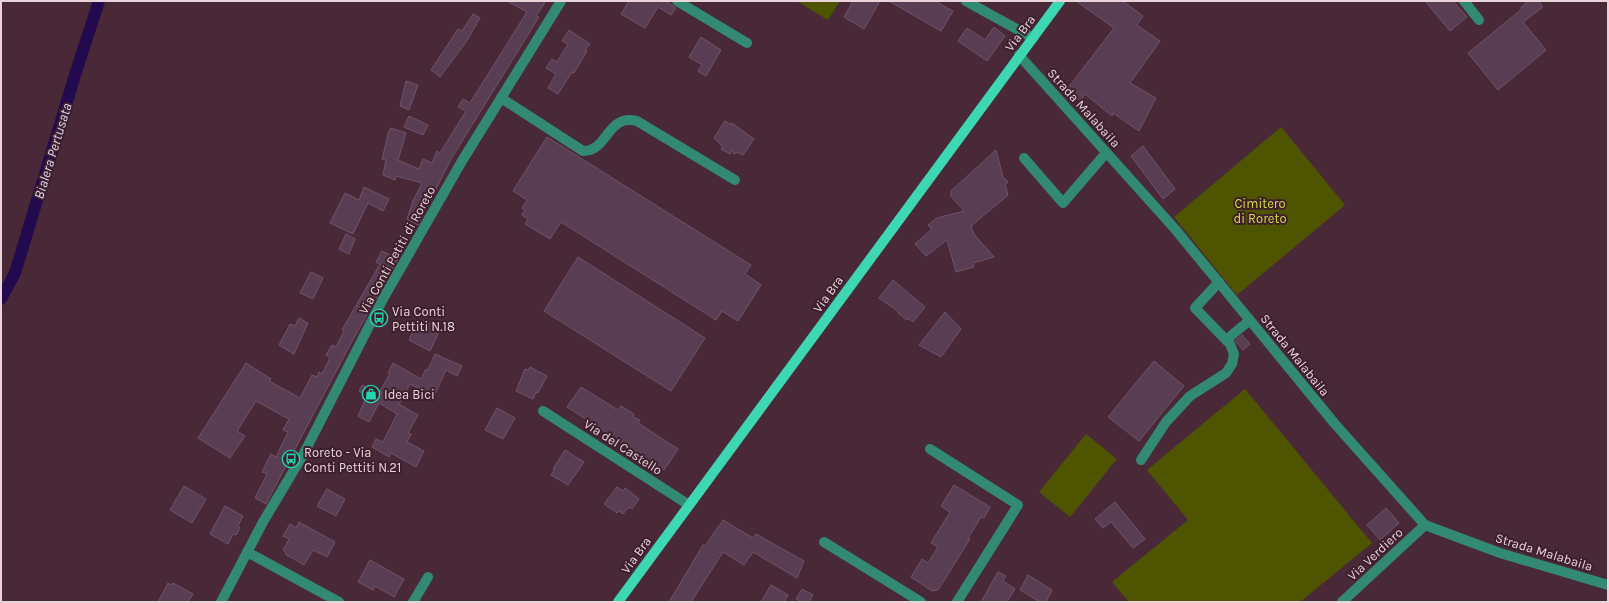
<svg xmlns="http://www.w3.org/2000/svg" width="1609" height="603" viewBox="0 0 1609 603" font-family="Karla,sans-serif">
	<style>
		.green { fill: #4f5401 }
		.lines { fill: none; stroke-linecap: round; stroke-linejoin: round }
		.canal { stroke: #23094d; stroke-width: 12 }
		.building { fill: #583d53; stroke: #70536a }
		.minor { stroke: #328a74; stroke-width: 10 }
		.major { stroke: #3dd7b3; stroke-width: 10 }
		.labels { text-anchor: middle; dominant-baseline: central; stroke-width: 4; stroke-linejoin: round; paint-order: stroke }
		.street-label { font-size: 13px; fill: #e9d4dc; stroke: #3e1f2d }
		.park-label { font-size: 13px; fill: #d3de43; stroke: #3e1f2d }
		.poi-label { font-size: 13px; fill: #e9d4dc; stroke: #3e1f2d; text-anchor: start }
		.water-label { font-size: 14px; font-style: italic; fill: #dcd7f0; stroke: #3e1f2d }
	</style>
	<rect width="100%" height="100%" fill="#492937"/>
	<g class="green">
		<path d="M797,1H840L828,20Z"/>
		<path d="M1281,127L1345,205L1237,295L1174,217Z"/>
		<path d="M1245,389L1372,543L1300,602H1129L1112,582L1188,520L1147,470Z"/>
		<path d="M1086,434L1117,459L1070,517L1039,492Z"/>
	</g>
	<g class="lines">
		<path class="canal" d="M1,299L15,273L75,75L99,1"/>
	</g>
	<g class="building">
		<path d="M507,1H546L536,16L539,17L451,159L418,225L407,219L413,201L422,183L396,176L395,180L383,175L386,160L382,159L389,131L391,128L406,133L398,160L419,169L423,159L432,163L437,151L440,153L466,111L458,107L463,99L470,103L527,12Z"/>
		<path d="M629,1H666L676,8L671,15L658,7L645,28L621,14Z"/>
		<path d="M853,1H880L864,29L844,17Z"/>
		<path d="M889,1H935L953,11L941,31Z"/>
		<path d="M1076,1H1123L1143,16L1137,25L1160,41L1130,83L1156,98L1139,131L1113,113L1112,116L1085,94L1080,101L1068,88L1114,28Z"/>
		<path d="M1425,1H1453L1467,17L1450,31Z"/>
		<path d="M1529,1H1538L1543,7L1523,22L1546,50L1498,90L1468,53L1522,9L1521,7Z"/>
		<path d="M473,14L480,18L466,42L440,77L431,70L458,29L462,31Z"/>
		<path d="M994,27L1005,36L987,61L958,41L967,28L985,40Z"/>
		<path d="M569,30L590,44L585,50L587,51L574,73L572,72L558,94L548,88L556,74L546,68L552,59L557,62L568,44L562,41Z"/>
		<path d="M701,37L721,50L706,76L698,71L702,65L689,57Z"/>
		<path d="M406,81L418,85L409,110L400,106Z"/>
		<path d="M409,116L428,125L423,135L404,127Z"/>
		<path d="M725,121L730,124L732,123L754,139L743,155L737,152L735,154L731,151L730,154L721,149L723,147L714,138Z"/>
		<path d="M547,137L751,265L745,274L761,285L738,321L722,311L716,320L561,222L550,239L525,224L528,219L522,215L525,210L522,208L527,200L513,191Z"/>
		<path d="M1143,146L1175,189L1163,199L1131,156Z"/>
		<path d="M996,150L1003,177L1008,182L1005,185L1008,195L971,226L974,234L994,257L973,263L974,267L956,272L947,240L926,256L915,244L932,229L928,225L937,218L964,211L951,196V191Z"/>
		<path d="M364,187L389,199L383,211L368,203L353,234L330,223L345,193L359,200Z"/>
		<path d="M346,234L355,239L349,254L339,249Z"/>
		<path d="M382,251L398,259L350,345L266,504L255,498L267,474L262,472L271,454L276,457L288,432L283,430L289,419L256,401L237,431L245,436L230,458L198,438L246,363L271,379L269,381L300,398L312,375L317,377L319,372L322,374L330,358L326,355L332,345L336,347L344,331L342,330L380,264L376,262Z"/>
		<path d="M578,257L705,338L671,391L544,311Z"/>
		<path d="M311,272L323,278L313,299L300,293Z"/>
		<path d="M893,280L925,307L913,322L908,318L907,320L898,313L899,312L879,298Z"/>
		<path d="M945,312L961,329L941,357L919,345Z"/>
		<path d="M299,318L308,323L294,354L279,345L290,324L295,326Z"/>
		<path d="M423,320L433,325L432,328L439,332L430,351L409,340L415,327L418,329Z"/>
		<path d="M1242,335L1250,344L1243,350L1235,341Z"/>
		<path d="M435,354L462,366L457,376L446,370L434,396L410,384L399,404L418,415L408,433L411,434L407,442L424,451L416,467L391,453L389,457L372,447L376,439L383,442L397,414L379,403L369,422L358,416L367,396L359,391L362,385L379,393L390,374L388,373L393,363L421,379L426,369L428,370Z"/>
		<path d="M1154,361L1184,386L1139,441L1108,417Z"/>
		<path d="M530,367L547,376L538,393L536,392L533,399L516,391L525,369L528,370Z"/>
		<path d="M581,387L618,410L621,406L634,414L633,417L640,420L638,423L678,449L664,470L567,407Z"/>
		<path d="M497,408L515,418L503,439L485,430Z"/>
		<path d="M565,450L584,462L568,485L551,475L555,469H553Z"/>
		<path d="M954,485L990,507L984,518L981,517L968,538L970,539L938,590L932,591L911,577L922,559L928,563L938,547L931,543L950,512L941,506Z"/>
		<path d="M184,486L206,499L192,523L170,510Z"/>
		<path d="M617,487L623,491L625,488L639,499L632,509L629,507L623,514L619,511L617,513L604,504Z"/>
		<path d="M327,489L345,499L336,516L317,506Z"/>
		<path d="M1115,502L1145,539L1133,548L1111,522L1103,528L1095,519Z"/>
		<path d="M225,506L243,516L238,526L240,528L236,535L233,534L228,544L210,534Z"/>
		<path d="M1386,508L1399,523L1380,540L1367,525Z"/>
		<path d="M723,520L753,538L756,534L804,561L797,578L753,552L744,565L723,552L691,602H669L703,545L705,546Z"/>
		<path d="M299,522L335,542L327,557L313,550L304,565L285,554L286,552L283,550L289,539L283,536L290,524L296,528Z"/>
		<path d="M370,560L404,579L394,597L375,586L373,590L358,582Z"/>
		<path d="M998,572L1006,576L1003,581L1015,589L1007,602H981Z"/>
		<path d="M1028,575L1052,590L1046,602H1040L1020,590Z"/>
		<path d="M168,583L172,585L173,583L193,594L188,602H158Z"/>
		<path d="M771,585L788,595L784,602H761Z"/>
		<path d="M802,589L813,595L809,602H802L796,599Z"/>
	</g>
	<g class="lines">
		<g class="minor">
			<path d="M677,1L747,43"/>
			<path d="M966,1L1033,38"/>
			<path d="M1464,1L1479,20"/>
			<path d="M1019,55L1175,229L1335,424L1425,525L1500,553L1608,585"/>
			<path d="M501,98L583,151C608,152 607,113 637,121L735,180"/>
			<path d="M1024,158L1063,203L1106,153"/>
			<path d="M1226,340L1250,320"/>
			<path d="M543,411L689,505"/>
			<path d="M930,449L1018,505L957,602"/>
			<path d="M1141,460L1166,422L1190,396L1226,373L1232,364L1234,354L1230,344L1195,308L1219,282"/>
			<path d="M824,542L921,602"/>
			<path d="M247,552L339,602"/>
			<path d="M221,602L263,522L303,455L383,299L462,161L561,1"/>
			<path d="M413,602L428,577"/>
			<path d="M1342,602L1425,525"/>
		</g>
		<path class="major" d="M618,602L1060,1"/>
	</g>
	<defs>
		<symbol id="bus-ring" viewBox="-11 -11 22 22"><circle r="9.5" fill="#3e1f2d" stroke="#22d5af" stroke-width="1.5"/><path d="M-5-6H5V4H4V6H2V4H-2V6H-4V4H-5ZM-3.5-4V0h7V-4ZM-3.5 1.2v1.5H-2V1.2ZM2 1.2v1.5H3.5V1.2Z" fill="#22d5af"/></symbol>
		<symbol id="shop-ring" viewBox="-11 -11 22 22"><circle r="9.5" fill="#3e1f2d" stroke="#22d5af" stroke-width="1.5"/><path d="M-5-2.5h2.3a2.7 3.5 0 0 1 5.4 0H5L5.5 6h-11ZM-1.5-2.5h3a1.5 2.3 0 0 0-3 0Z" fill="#22d5af"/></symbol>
	</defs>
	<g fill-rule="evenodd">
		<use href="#bus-ring" x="369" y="308" width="20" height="20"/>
		<use href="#shop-ring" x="361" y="384" width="20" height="20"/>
		<use href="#bus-ring" x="281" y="449" width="20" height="20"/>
	</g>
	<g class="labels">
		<g class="street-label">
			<text transform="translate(1020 33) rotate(-53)">Via Bra</text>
			<text transform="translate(1084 108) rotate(48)">Strada Malabaila</text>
			<text transform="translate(397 250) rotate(-61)">Via Conti Petiti di Roreto</text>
			<text transform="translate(828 294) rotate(-54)">Via Bra</text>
			<text transform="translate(1295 355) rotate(51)">Strada Malabaila</text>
			<text transform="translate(623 447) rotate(33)">Via del Castello</text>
			<text transform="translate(1544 552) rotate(17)">Strada Malabaila</text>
			<text transform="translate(1375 554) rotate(-43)">Via Verdiero</text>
			<text transform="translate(636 555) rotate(-54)">Via Bra</text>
		</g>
		<g class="park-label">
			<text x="1260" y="203">Cimitero<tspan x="1260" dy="15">di Roreto</tspan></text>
		</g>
		<g class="poi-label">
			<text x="392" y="311">Via Conti<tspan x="392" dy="15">Pettiti N.18</tspan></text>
			<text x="384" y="394">Idea Bici</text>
			<text x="304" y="452">Roreto - Via<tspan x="304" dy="15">Conti Pettiti N.21</tspan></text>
		</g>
		<g class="water-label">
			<text transform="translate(53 151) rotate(-73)">Bialera Pertusata</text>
		</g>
	</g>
	<rect width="1609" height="603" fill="none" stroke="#e9d4dc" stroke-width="4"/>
</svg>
